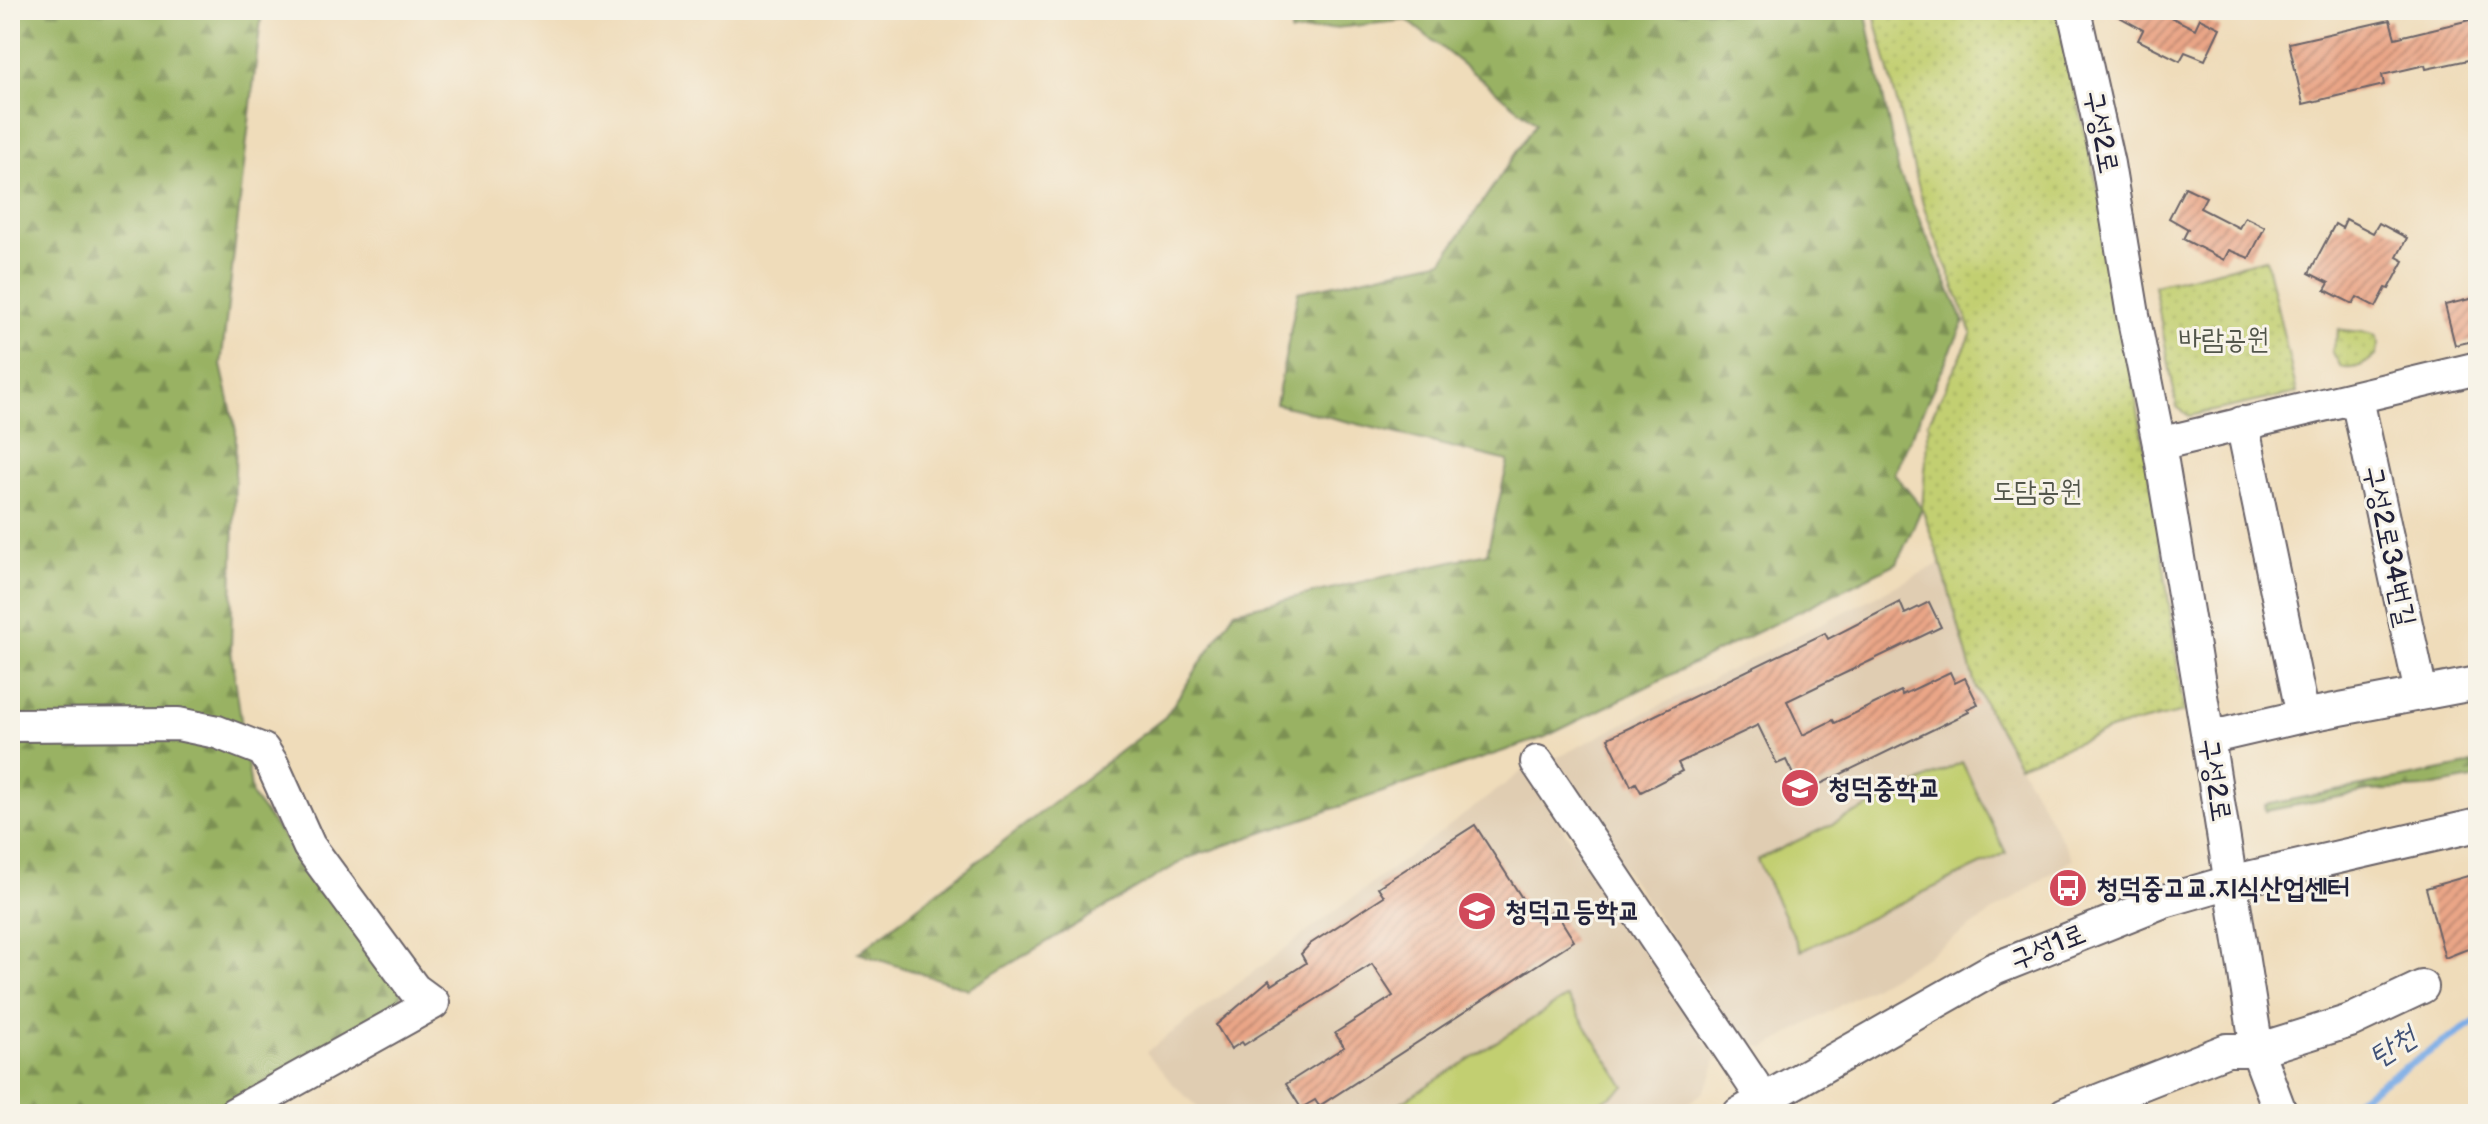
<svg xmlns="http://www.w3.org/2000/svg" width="2488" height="1124" viewBox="0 0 2488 1124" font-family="'Balsamiq Sans','Poor Story',sans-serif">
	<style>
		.built { fill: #e0cdb2 }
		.forest { fill: url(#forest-firs); stroke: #5e6a4f; stroke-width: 2 }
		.park { fill: url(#park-dots); stroke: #727856; stroke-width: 2 }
		.pitch { fill: #c2cf71; stroke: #727856; stroke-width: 2 }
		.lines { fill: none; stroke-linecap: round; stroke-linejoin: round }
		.stream { stroke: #7aace6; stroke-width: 7 }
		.building { fill: url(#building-hatch) }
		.minor-casing { stroke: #6a6367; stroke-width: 36 }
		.minor { stroke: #fff; stroke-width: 32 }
		.labels { text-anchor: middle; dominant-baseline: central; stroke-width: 6; stroke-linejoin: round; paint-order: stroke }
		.street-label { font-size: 28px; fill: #22223b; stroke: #f7f3e8 }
		.park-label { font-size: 28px; fill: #52564b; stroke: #f7f3e8 }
		.poi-label { font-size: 28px; font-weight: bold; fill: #22223b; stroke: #f7f3e8; text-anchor: start }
		.water-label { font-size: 30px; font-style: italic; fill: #415277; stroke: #f7f3e8 }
	</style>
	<defs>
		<pattern id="forest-firs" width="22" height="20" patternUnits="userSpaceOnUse" patternTransform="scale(2)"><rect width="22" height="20" fill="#99b263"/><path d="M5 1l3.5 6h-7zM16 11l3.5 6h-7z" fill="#7c9053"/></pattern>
		<pattern id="park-dots" width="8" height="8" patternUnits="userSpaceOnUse" patternTransform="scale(2)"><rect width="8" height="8" fill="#c2cf71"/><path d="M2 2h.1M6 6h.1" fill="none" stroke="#a6b163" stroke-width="1.8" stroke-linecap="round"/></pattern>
		<pattern id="building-hatch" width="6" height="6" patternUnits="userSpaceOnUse" patternTransform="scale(2)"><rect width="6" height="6" fill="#eaa687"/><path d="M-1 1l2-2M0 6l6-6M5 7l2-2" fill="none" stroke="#bd8770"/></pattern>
	</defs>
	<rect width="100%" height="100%" fill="#f7f3e8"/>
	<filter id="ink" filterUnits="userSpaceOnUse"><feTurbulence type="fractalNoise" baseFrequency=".0125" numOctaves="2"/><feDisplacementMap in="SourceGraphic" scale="16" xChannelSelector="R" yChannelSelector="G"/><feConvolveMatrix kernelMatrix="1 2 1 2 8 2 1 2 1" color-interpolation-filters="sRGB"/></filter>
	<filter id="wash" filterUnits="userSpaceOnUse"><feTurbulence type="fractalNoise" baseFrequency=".006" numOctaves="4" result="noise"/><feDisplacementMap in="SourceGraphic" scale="32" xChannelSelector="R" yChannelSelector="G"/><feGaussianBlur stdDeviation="1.8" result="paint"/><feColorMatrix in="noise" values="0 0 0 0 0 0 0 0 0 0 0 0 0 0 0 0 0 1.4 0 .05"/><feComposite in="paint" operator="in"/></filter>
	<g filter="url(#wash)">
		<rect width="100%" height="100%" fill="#efdcba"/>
		<g class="built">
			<path d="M1941,563L1976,688L2073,859L1924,958L1765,1048L1743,1041L1550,761Z"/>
			<path d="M1524,770L1716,1057L1713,1074L1703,1093L1672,1114H1204L1170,1081L1146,1052Z"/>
		</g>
		<g class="forest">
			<path d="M10,10H262L221,365L236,431L231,650L252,796L389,974L401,986L400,1004L386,1014L209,1114H10Z"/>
			<path d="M1292,10H1865L1899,173L1964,322L1894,473L1922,508L1897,563L1545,737L1188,858L968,989L858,953L1165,717L1235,611L1487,553L1508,461L1276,404L1298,292L1443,260L1536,123L1407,20L1291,33Z"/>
			<path d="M2478,763V778L2424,788L2369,791L2266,811L2265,805Z"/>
		</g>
		<g class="park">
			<path d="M1873,10H2056L2100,197L2158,523L2184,712L2112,729L2019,765L1976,688L1941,563L1922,508L1929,421L1972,333L1924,208Z"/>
			<path d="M2266,259L2297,393L2189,416L2177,407L2154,285Z"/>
			<path d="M2339,329C2352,333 2363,329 2375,335L2379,344L2376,356C2363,365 2356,371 2341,367L2332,351Z"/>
		</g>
		<g class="pitch">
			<path d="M1962,762L2006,853L1801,951L1757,860Z"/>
			<path d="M1567,997L1625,1087L1582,1114H1392L1389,1110Z"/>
		</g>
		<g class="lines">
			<path class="stream" d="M2334,1114L2478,1020"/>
		</g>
		<g id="blocks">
			<g class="building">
				<path d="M2107,10H2156L2195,29L2200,18L2220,28L2205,60L2185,52L2180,61L2138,40L2143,30Z"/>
				<path d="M2478,18V58L2426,69L2425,65L2382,75L2384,85L2303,104L2289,43L2390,20L2395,38Z"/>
				<path d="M2185,187L2206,197L2200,208L2239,228L2245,217L2265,227L2249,258L2229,250L2224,260L2183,239L2188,229L2169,218Z"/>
				<path d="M2346,219L2373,233L2379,223L2407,238L2397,257L2404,261L2389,289L2386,288L2376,307L2357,297L2353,304L2325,290L2329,283L2309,273L2335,224L2342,228Z"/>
				<path d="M2478,297V340L2455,345L2445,305Z"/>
				<path d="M1900,602L1905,614L1929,602L1941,627L1787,701L1803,735L1833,720L1835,723L1901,691L1902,695L1950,672L1955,683L1965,678L1978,704L1967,709L1969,712L1802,793L1786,760L1777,764L1758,725L1678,763L1682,771L1641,792L1636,783L1631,786L1608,738L1825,633L1828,639Z"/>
				<path d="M1475,825L1536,920L1554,909L1574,941L1319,1106L1315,1100L1301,1108L1286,1084L1344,1047L1335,1033L1393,996L1372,964L1244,1045L1242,1042L1231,1049L1216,1025L1269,980L1272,985L1306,963L1301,954L1310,944L1384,896L1378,887Z"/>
				<path d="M2478,873V945L2445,958L2426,888Z"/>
			</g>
		</g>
	</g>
	<g filter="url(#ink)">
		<use href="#blocks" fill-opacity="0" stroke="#6a6367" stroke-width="2"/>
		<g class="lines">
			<defs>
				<g id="minor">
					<path d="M2074,10L2108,164L2133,315L2159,444L2208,738L2257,1050L2281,1114"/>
					<path d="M2357,399L2421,693"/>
					<path d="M2242,423L2303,716"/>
					<path d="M2159,444L2478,368"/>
					<path d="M10,725L178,724L217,732L263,750L272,764L309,846L414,989L433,1003L234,1114"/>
					<path d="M2208,738L2303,716L2478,683"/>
					<path d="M1537,762L1764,1100"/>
					<path d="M1739,1114L1994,969L2164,901L2230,882L2478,825"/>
					<path d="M2065,1114L2227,1050H2257L2350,1021L2422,987"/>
				</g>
			</defs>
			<use href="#minor" class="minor-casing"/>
			<use href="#minor" class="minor"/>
		</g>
	</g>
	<defs>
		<symbol id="school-disc" viewBox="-11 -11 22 22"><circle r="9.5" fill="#d1495b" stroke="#f7f3e8"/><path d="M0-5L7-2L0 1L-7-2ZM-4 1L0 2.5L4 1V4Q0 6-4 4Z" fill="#fff"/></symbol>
		<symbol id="bus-disc" viewBox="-11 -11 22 22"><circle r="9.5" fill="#d1495b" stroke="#f7f3e8"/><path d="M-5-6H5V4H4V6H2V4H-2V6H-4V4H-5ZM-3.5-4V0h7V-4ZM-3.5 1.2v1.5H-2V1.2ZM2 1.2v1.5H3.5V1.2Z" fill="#fff"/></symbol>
	</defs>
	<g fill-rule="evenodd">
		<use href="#school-disc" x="1778" y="766" width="44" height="44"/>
		<use href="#bus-disc" x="2046" y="866" width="44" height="44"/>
		<use href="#school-disc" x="1455" y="889" width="44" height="44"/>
	</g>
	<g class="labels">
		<g class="street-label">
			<text transform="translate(2101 132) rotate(79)">구성2로</text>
			<text transform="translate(2389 546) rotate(78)">구성2로34번길</text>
			<text transform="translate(2215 780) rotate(81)">구성2로</text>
			<text transform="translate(2048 947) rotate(-22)">구성1로</text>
		</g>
		<g class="park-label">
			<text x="2224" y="339">바람공원</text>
			<text x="2037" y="491">도담공원</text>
		</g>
		<g class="poi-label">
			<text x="1828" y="788">청덕중학교</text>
			<text x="2096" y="888">청덕중고교.지식산업센터</text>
			<text x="1505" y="911">청덕고등학교</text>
		</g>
		<g class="water-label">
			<text transform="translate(2393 1047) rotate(-33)">탄천</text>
		</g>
	</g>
	<rect width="2488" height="1124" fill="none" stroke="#f7f3e8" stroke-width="40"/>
</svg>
